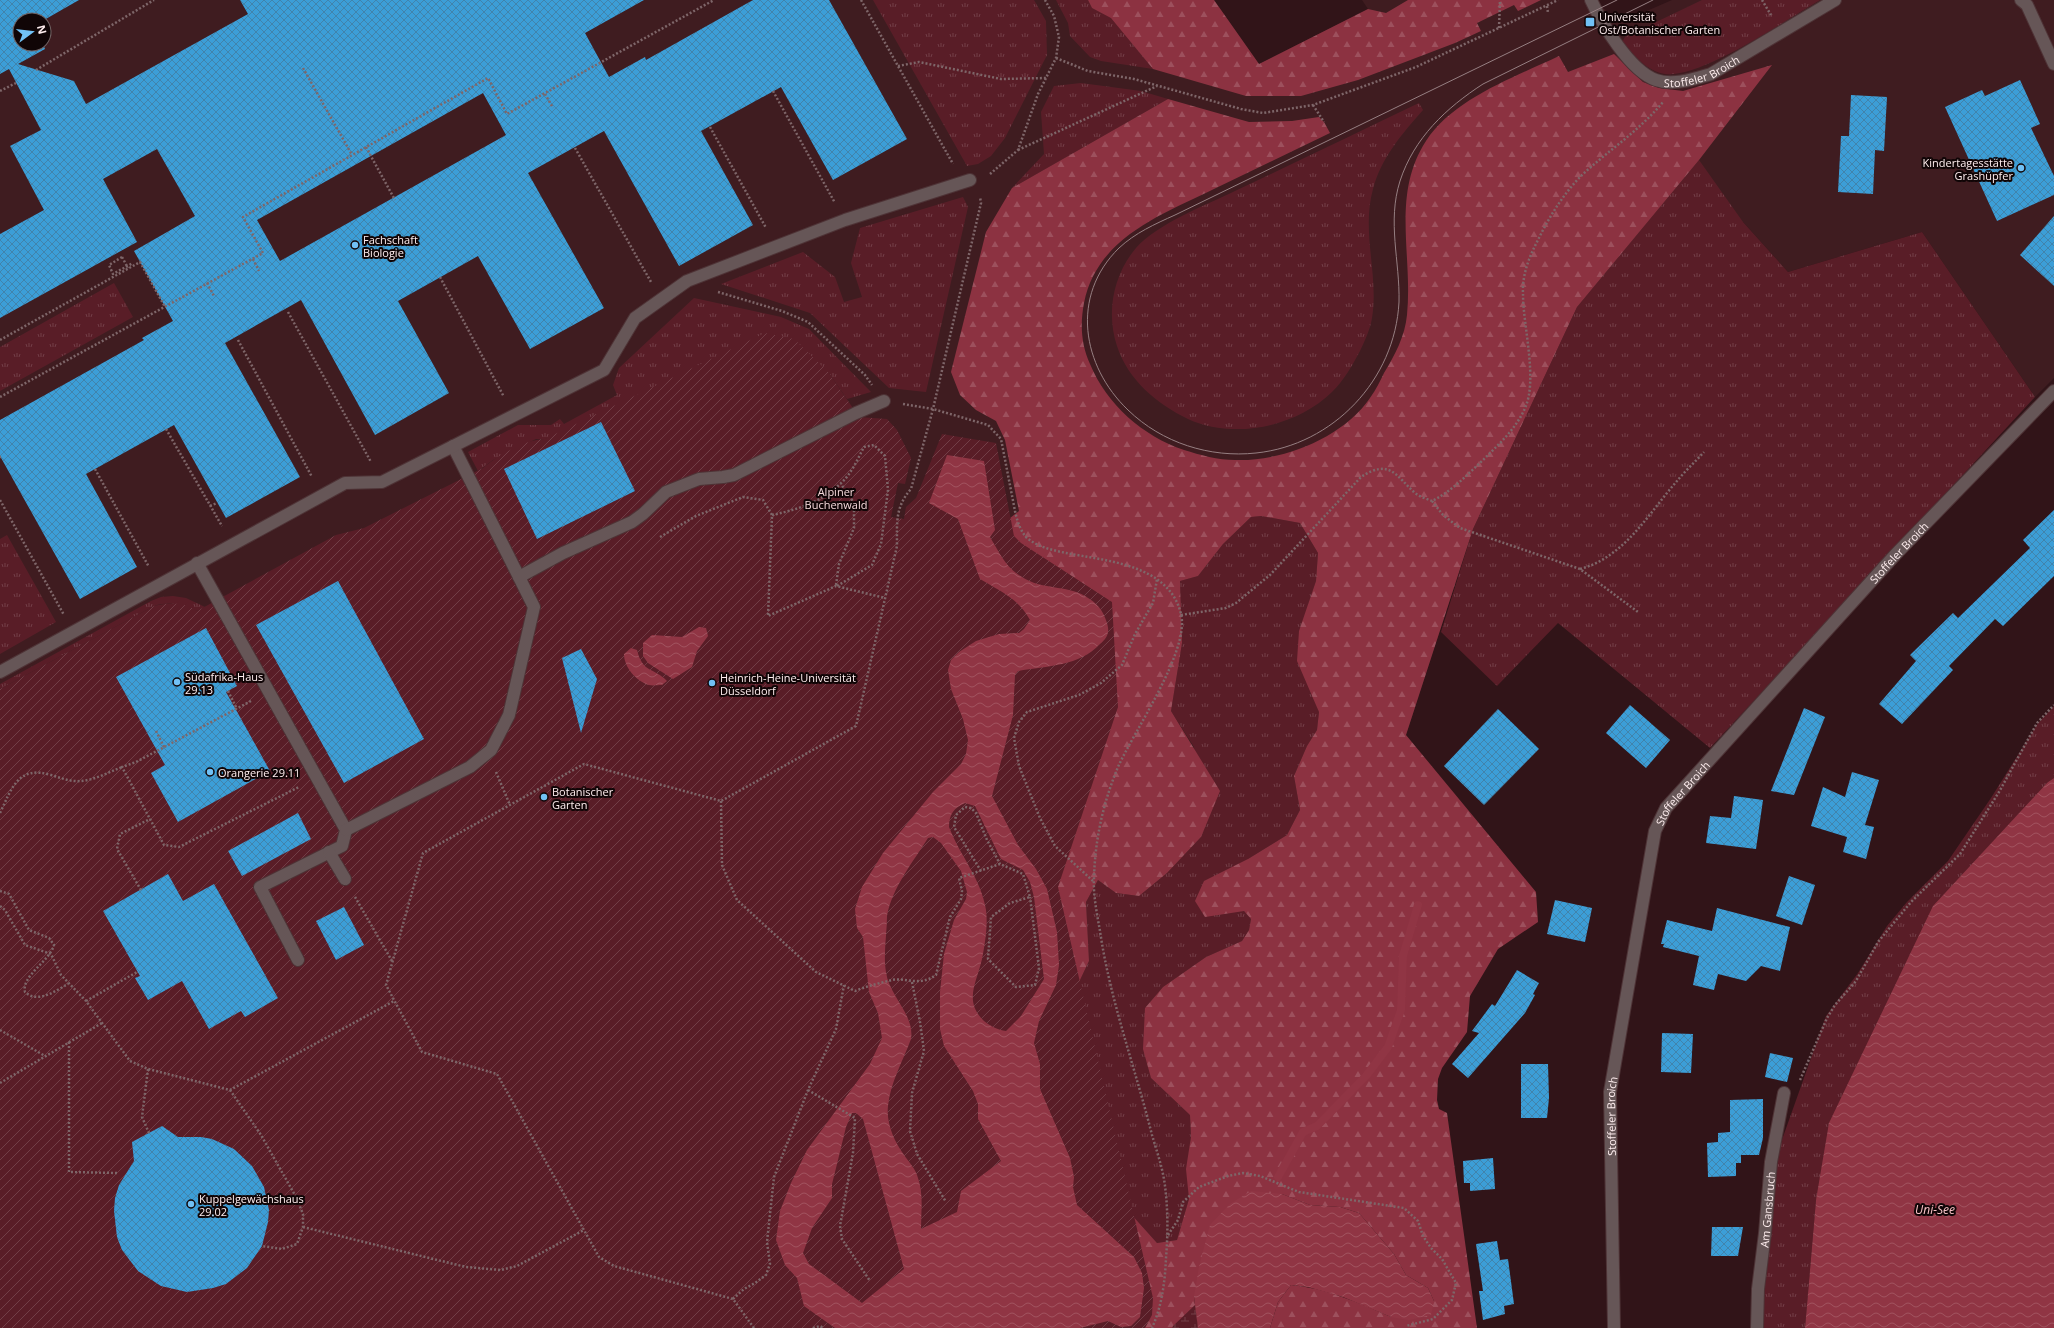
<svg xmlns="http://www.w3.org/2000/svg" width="2054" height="1328" viewBox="0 0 2054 1328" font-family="'Open Sans',sans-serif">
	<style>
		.built { fill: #3f1c20; fill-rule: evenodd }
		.grass { fill: url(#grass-tufts) }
		.forest { fill: url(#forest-firs); fill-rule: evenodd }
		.wetland { fill: url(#wetland-marsh) }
		.garden { fill: url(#garden-furrows) }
		.water { fill: url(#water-waves); fill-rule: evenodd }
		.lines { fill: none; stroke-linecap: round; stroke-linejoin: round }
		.stream { stroke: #903544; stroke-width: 8 }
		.building { fill: url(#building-cross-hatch); fill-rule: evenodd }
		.lane-casing { stroke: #4e3336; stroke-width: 14 }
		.path { stroke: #7e6669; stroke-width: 2.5; stroke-dasharray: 2 2; stroke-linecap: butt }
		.lane { stroke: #665657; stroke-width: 12 }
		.tram { stroke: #967f82; stroke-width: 1 }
		.path-bridge { stroke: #7e6669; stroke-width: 2.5; stroke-dasharray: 2 2; stroke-linecap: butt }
		.poi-dot { fill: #71c1f5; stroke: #100506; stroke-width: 1.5 }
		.labels { text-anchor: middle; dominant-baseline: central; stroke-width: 4; stroke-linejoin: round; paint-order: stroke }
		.poi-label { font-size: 11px; fill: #ffeeef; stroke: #100506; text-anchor: start }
		.street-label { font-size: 11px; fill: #ffeeef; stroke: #100506 }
		.park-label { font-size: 11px; fill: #f5d9db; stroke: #100506 }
		.water-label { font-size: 12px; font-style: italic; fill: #f7c2c6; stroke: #100506 }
	</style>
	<defs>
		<pattern id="grass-tufts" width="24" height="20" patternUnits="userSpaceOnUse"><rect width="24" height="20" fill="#591d27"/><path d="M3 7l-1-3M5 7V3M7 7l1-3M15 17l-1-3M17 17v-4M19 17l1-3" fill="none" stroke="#723e47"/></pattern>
		<pattern id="forest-firs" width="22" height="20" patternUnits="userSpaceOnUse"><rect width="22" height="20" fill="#8c3241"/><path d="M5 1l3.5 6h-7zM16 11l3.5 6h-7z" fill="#9d505d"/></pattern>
		<pattern id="wetland-marsh" width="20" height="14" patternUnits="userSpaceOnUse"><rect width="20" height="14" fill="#591d27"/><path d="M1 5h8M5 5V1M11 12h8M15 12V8" fill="none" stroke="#723e47"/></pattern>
		<pattern id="garden-furrows" width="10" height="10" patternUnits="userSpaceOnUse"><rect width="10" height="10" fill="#591d27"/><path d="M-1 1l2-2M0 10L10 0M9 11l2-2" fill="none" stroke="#723e47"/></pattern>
		<pattern id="water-waves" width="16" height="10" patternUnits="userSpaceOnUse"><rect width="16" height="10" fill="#903544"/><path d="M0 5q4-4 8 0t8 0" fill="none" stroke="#a1535f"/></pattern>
		<pattern id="building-cross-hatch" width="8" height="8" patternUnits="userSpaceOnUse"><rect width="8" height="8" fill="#3c9ed7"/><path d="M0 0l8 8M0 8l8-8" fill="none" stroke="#4184ac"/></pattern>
	</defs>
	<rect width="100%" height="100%" fill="#311418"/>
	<path class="built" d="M0,0H1214L1259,64L1368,9L1362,0H1595L1619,23L1672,0H2054V378L2035,397L1922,232L1788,272L1743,222L1577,307L1473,529L1406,735L1310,1205L1194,1297L1198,1328H0ZM20,20H44V44H20Z"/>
	<g class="grass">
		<path d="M873,0H1034L1046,21L1047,55L1005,138L991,156L978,164L967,166Z"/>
		<path d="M1056,0H1088L1092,8L1111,17L1153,69L1101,61L1090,57L1070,36L1068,23Z"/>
		<path d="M1702,0H1820C1786,20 1702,78 1665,74C1646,71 1634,55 1622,42L1625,37Z"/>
		<path d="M1081,83L1141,91L1168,99L1012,188L1044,154L1041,112L1054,86Z"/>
		<path d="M1419,103L1423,110C1402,134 1381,158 1373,189C1361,232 1379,275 1372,318C1370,330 1365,340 1360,351C1352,366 1344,380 1332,392C1296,427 1234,440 1188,419C1157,404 1128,380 1117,346C1106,313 1113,275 1136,248C1157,224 1206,205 1235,191C1297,162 1358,132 1419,103Z"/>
		<path d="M1699,160L1743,222L1788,272L1922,232L2035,397L1710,748L1558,623L1497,686L1441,632L1473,529L1577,307Z"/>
		<path d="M963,197L968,207L926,392L889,388L810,313L721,284L803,252L835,277L844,302L862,297L851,263L860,228Z"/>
		<path d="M114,283L133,317L0,391V347Z"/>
		<path d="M694,298L781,317L809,329L871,392L847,399L829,373L545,439H536L493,460L478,471L468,452L518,425H551L560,419L564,424L617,395L613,385L619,368Z"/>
		<path d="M1261,516L1300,523L1318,553L1316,581L1308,605L1311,689L1319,712L1317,730L1307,746L1294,776L1300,810L1287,835L1248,859L1244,911L1251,919L1249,930L1242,941L1206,957L1163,987L1145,1008L1151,1078L1190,1115L1191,1137L1187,1169L1189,1199L1177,1240L1157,1243L1122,1204L1072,997L1089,961L1086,902L1098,880L1116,893L1139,896L1167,873L1201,837L1194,747L1171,711L1182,643L1180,581L1198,576L1223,544L1251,517Z"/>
		<path d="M7,535L56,622L0,654V539Z"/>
		<path d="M173,596L186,598L205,607L197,611C182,604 170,601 154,606L0,689V684L151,601L161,597Z"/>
		<path d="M2054,706V778L2048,782L1816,1200L1805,1328H1760L1772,1168L1826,1016L1858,973L1887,926L1907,902L1948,861L1991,798L2038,723Z"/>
	</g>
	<g class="forest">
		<path d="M1088,0H1214L1259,64L1368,9L1386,13L1408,0H1541L1518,11L1514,5L1477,23L1481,31L1455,43L1358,80L1301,96H1246L1153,69L1111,18L1092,8Z"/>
		<path d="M1614,54L1643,82L1659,88L1683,91L1772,65L1699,160L1577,307L1473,529L1406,735L1536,892L1538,922L1498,949L1470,996L1467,1032L1442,1068L1438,1079L1437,1100L1439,1109L1447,1113L1477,1328H1270L1278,1302L1291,1285C1326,1288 1359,1303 1391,1317L1434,1301L1428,1288L1406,1275L1394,1254L1359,1213L1340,1207L1310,1205L1282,1194L1194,1297L1198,1328H1080L1087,1215L995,530L1019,511L1005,440L996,421L976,410L960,395L951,372L986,232L1012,188L1168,99L1249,122L1292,121L1319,117L1324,122L1330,133C1292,151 1254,170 1216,188C1163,214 1097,237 1084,303C1080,324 1081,344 1090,364C1107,405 1143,436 1184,450C1200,455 1218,460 1235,460C1281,462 1343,438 1370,398C1376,390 1380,381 1384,373C1395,355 1405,336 1407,315C1413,255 1391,195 1426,141C1453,99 1515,77 1559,56L1568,72ZM1261,516L1300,523L1318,553L1316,581L1299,631L1297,661L1319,712L1317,730L1307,746L1294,776L1300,810L1287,835L1248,859L1204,881L1195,901L1205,917L1244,911L1251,919L1249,930L1242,941L1206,957L1163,987L1145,1008L1143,1049L1151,1078L1190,1115L1191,1137L1186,1169L1189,1199L1177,1240L1157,1243L1122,1204L1072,997L1089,961L1086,902L1098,880L1116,893L1139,896L1167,873L1201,837L1220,791L1171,711L1182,643L1180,581L1198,576L1223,544L1251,517Z"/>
	</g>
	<path class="wetland" d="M1195,1305L1198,1328H1172L1173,1326Z"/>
	<path class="garden" d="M765,333L794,339L829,373L859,417L887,419L897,430L911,458L905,484L898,483L891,517L904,519L906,507L916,498L942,434L996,443L1014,536L1021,543L1112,602L1118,707L1058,887L1153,1298L1152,1315L1145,1328H0V689L154,606C168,602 185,602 197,611L336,535L364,528L483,468C497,456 527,439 545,439Z"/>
	<g class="water">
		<path d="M947,455L984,461L995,530L990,537C999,552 1006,568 1022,577C1042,590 1066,585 1085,596C1097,603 1103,610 1107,623C1110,633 1107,638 1100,644C1080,666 1047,666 1018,671L1015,675L1013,715L992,796L1018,845L1036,869L1047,889L1057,932L1059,965L1056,985L1039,1021L1034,1043L1040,1064V1089L1070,1158L1074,1177L1073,1187L1077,1205L1134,1257L1142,1273L1144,1288L1140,1317L1131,1326L1121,1327L1108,1321L1080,1328H835L804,1306L797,1278L785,1265L776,1240L780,1211L791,1183L807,1150L870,1064L882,1038L878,1013L869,992L863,937L857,928L855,909L862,887L883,853L933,792L961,764L966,754L968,740L963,719L951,689L948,670L951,660L959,652L976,641L999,634L1019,633L1024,629L1030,620C1019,599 1000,591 980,579L958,519L929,503ZM965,803L975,806L1001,859L1023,870L1030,882L1034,897L1044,979L1021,1016L1006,1031C998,1030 990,1026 984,1021C963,1001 977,982 982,959C985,944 988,925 986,910C981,878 960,856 949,827C949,814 954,808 965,803ZM933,837L941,843L961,871L967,892L966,899L954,920L944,954L940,992V1029L944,1046L973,1091L978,1104V1119L1001,1161L961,1191L957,1212L921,1229C921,1211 924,1193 917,1175C914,1167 908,1161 904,1155C894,1141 886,1123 888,1106C890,1083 903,1061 911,1039C915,1015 889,996 886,972C883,954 887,934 887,916C892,888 913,862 928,838ZM852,1113H856L863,1119L904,1269L862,1303L809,1264L803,1253L812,1228L832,1198V1184L837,1164L846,1127Z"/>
		<path d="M699,627L706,628L708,636L697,651L692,667L673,679L648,663L643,656V643L652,635L682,637Z"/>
		<path d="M631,648L637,650C643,674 654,667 667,681L662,685C658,685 653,686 649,685C636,681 624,667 624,654Z"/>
		<path d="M2054,778V1328H1805L1816,1200L1829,1123L1933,906L2048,782Z"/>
		<path d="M1251,1191L1282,1194L1310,1205L1340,1207L1359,1213L1394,1254L1406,1275L1428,1288L1434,1301L1431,1315L1409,1320L1391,1317L1343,1297L1308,1287L1291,1285L1278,1302L1270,1328H1198L1194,1297L1199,1267L1210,1225L1230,1204Z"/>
	</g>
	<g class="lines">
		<path class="stream" d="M1278,1177L1303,1132L1317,1126L1366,1076L1388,1047L1401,1010L1403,956L1418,905"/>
	</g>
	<g class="building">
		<path d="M0,0H79L44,20H20V44H43L45,49L18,64L74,81L86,104L248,14L240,0H644L585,33L609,77L645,57L646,60L753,0H829L907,139L833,180L781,87L701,131L753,225L679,266L604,131L528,173L604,308L530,349L478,256L398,301L449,393L375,435L301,300L225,343L300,477L226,518L174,425L86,474L137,567L80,599L0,456V420L144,340L142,338L173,321L134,251L195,216L157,149L103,179L137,242L0,318V234L44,210L10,146L41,130L9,69L0,74ZM483,93L506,135L280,261L257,220Z"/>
		<path d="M2020,80L2040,124L2031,128L2054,176V195L1997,221L1945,107L1982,90L1985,96Z"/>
		<path d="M1851,95L1887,97L1884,151L1875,150L1873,194L1838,192L1841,136H1849Z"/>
		<path d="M2054,216V286L2020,255Z"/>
		<path d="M601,422L635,491L537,539L504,469Z"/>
		<path d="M2054,510V576L2003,626L1995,619L1949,666L1953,670L1902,724L1879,704L1916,661L1910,655L1953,613L1958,618L2030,548L2023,540Z"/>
		<path d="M338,581L424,739L344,783L256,625Z"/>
		<path d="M206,628L237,686L226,692L270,771L178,822L151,773L165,765L116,677Z"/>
		<path d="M581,649L597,679L581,733L562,658Z"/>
		<path d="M1630,705L1670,740L1646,768L1606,733Z"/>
		<path d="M1804,708L1825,717L1794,795L1771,791Z"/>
		<path d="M1498,709L1539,749L1484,805L1444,766Z"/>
		<path d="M1852,772L1879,780L1865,825L1874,827L1866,859L1843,852L1847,837L1811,826L1823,787L1845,797Z"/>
		<path d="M1734,796L1763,800L1756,849L1706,843L1710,816L1731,818Z"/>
		<path d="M298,813L311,839L242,876L228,851Z"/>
		<path d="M168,874L183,901L214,884L278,998L245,1017L241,1011L209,1029L182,981L148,1000L135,978L140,976L103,911Z"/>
		<path d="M1789,876L1815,885L1802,925L1776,916Z"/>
		<path d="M1555,900L1592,908L1585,942L1547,934Z"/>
		<path d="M344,907L364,945L336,960L316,921Z"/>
		<path d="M1717,908L1790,927L1780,971L1761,966L1746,981L1718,974L1714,990L1693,985L1699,956L1663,947L1664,944H1661L1667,920L1712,931Z"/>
		<path d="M1517,970L1539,983L1533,994L1535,995L1525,1013L1468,1078L1452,1064L1479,1033L1472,1031L1492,1004L1495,1006Z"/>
		<path d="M1662,1033L1693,1034L1691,1073L1661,1072Z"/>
		<path d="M1770,1053L1793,1058L1787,1082L1765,1077Z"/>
		<path d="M1521,1064H1548L1549,1098L1547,1118H1521Z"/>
		<path d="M1763,1099V1138L1759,1155H1741V1163H1736V1176L1708,1177L1707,1143L1718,1142V1133L1730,1132V1100Z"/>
		<path d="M162,1126L178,1137H201L212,1139L234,1149L252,1166L264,1187L269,1210L268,1222L262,1246L247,1268L226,1284L213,1288L187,1292L161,1286L138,1271L122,1250L117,1237L114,1211L115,1198L119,1185L134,1161L132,1142Z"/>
		<path d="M1493,1158L1495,1189L1470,1191V1183H1464L1463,1161Z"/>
		<path d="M1712,1227H1743L1738,1256H1711Z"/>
		<path d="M1497,1241L1500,1260L1508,1259L1514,1304L1504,1306L1505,1314L1483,1320L1479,1291H1483L1476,1244Z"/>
	</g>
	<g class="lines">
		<defs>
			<g id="lane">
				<path id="s1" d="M1591,0C1602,24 1630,71 1656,80C1673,86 1694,79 1711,74L1835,0"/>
				<path d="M2021,0L2027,5L2054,64"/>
				<path d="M453,446L519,577"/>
				<path d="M197,563L346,830L342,846L260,887L298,960"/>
				<path d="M0,672L345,483L382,482L604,370L635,318L687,281L845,220L970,180"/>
				<path d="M346,830L470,767L491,750L509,715L534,607L519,577L563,553L632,522L643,514L666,492L699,479L723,477L734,475L856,413L884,401"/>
				<path d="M329,852L345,879"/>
				<path id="s2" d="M1614,1328L1610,1092L1655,831L1666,808L1895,555L2054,391"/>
				<path id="s3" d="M1757,1328L1758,1289L1765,1233L1771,1162L1784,1093"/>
			</g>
		</defs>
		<use href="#lane" class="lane-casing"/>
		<g class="path">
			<path d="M861,0L953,164"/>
			<path d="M1762,0L1771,15"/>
			<path d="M1547,6L1548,13"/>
			<path d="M1499,28L1500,0"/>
			<path d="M1056,58L1088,71L1134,79L1241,109L1263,113L1313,105L1416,67L1558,0"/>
			<path d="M898,66L919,62L1001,79L1046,78"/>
			<path d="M303,68L352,155"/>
			<path d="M36,70L154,0"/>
			<path d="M0,91L16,83"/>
			<path d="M773,91L835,203"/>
			<path d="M545,94L553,108"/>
			<path d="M1313,105L1324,122"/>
			<path d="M710,127L766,228"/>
			<path d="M366,147L395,200"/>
			<path d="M575,148L651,282"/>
			<path d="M1018,150L1157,86"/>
			<path d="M990,174L1018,150L1038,94L1056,58L1059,37L1054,16L1045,0"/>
			<path d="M122,257L128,268"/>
			<path d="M253,259L259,271"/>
			<path d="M440,277L504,397"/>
			<path d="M207,283L214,296"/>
			<path d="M718,292L782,311L808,322L865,375L872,385"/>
			<path d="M288,312L371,462"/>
			<path d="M0,340L140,262L165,307"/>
			<path d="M238,340L312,477"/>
			<path d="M0,397L263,253L243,217L488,78L507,114L714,0"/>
			<path d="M903,404L933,409L988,425L1001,439L1015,511C1017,520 1020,530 1026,537C1037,547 1052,550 1066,553C1106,561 1169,564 1181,614C1190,651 1134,731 1118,767C1103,803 1095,840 1094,878C1093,895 1097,914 1100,931C1110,1000 1135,1067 1152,1135C1157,1152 1163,1169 1165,1186C1168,1210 1168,1234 1166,1258C1165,1281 1162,1306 1152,1328"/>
			<path d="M166,429L222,526"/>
			<path d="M0,457H1"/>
			<path d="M95,469L149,567"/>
			<path d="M0,500L64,615"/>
			<path d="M1432,501L1443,515L1460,528L1580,569L1638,612"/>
			<path d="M210,506L217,503"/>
			<path d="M772,515C796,510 822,502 840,484C851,475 857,460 864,447L874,445L885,456L888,490L881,544L872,565L837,586"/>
			<path d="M660,537L696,516L743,497L763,500L772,515L768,616L836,586L885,598"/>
			<path d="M1580,569C1625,557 1648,514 1677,481C1685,471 1695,462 1704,452"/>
			<path d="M836,585L839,564L854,528V503L841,484"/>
			<path d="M1181,615L1226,608L1236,603L1270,575L1361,477C1390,458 1396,476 1415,493C1420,497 1427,499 1432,501C1452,491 1467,475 1483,460C1499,444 1516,429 1525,408C1538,380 1523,326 1523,294C1522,275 1529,257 1538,240C1549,217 1564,193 1582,175C1609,150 1639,131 1663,102"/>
			<path d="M228,691L237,709"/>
			<path d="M251,701L136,762L122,767L164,845L179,847L299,787"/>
			<path d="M156,731L164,747"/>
			<path d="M496,772L510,805"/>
			<path d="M721,801L722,865L737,900L816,972L855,991C867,986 880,983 892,980C906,977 919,987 936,975L950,917L961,899L962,891L959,878L1000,864L1023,874L1030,897L1010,903L991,917L988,959L1016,987L1035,985L1039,968L1030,897"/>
			<path d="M0,813C12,788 18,765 51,775C61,778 71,782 81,781C95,780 109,772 122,767"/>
			<path d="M981,871L954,827L956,815L965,807L971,808L976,813L987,840L1000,864"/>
			<path d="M1093,881L1055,846L1040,818L1019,766L1014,738L1019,722L1027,712L1079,695L1101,683L1122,665L1135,634L1153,603L1157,579"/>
			<path d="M141,890L117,849L120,834L150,819"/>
			<path d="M0,891L9,894L29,930L49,938L54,945C50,961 21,976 25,992C38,1004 55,991 68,984"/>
			<path d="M355,897L392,961"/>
			<path d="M0,906L5,910L25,945L51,954L61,975L86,1001L130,1061L148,1069L230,1090L394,1001"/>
			<path d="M912,982L920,1022L924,1051L912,1093L910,1131L917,1154L946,1202"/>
			<path d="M86,1001L137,972"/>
			<path d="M0,1030L45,1056"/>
			<path d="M69,1042V1172L117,1173"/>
			<path d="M148,1069L142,1117L149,1133"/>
			<path d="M1800,1080L1827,1018L1835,1005L1856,981L1878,942L1911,902L1960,854L1999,792L2037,723L2054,705"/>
			<path d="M0,1083L102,1023"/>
			<path d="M230,1090L261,1135L296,1197L303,1214V1227L297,1244L282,1249L262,1246"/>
			<path d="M808,1090L855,1118L853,1153L840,1226L842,1239L870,1281"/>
			<path d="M303,1227L466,1267L501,1270L517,1266L584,1230"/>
			<path d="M1168,1235L1178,1220L1183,1202L1199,1187L1228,1176L1243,1173L1260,1176L1299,1192L1404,1208L1418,1221L1423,1236L1431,1248L1442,1259L1456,1283L1452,1300L1433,1319L1406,1326"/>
			<path d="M733,1299L744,1289L755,1283L766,1275L770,1264L767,1242L774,1177L808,1090L836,1029L844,985"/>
			<path d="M754,1328L733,1299L614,1266L599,1257L497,1074L422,1052L386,985L423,853L584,764L721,801L856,726L897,546C897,523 895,507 911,489L933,409L981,203L980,197"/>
			<path d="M813,1328L820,1326L823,1328"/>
		</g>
		<use href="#lane" class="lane"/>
		<path class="tram" d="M1617,0L1175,215C1155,224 1135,233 1119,248C1070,296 1082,366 1128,410C1162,443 1210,458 1256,453C1333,445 1395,380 1399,302C1400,261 1387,222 1400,181C1414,138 1446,108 1483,84L1653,0"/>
		<path class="path-bridge" d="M122,257L109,265L113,274L133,263"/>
	</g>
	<g class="poi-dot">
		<rect x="1585" y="17" width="10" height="10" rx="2"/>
		<circle cx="2021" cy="168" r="4"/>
		<circle cx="355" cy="245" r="4"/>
		<circle cx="177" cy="682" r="4"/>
		<circle cx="712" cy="683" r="4"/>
		<circle cx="210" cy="772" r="4"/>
		<circle cx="544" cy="797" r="4"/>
		<circle cx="191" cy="1204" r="4"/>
	</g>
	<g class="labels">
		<g class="poi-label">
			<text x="1599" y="16">Universität<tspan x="1599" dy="13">Ost/Botanischer Garten</tspan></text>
			<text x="2013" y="162" text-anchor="end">Kindertagesstätte<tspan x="2013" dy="13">Grashüpfer</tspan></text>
			<text x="363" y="239">Fachschaft<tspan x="363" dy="13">Biologie</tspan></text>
			<text x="185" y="676">Südafrika-Haus<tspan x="185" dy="13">29.13</tspan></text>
			<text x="720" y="677">Heinrich-Heine-Universität<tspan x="720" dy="13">Düsseldorf</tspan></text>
			<text x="218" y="772">Orangerie 29.11</text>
			<text x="552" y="791">Botanischer<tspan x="552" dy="13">Garten</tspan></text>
			<text x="199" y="1198">Kuppelgewächshaus<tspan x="199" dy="13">29.02</tspan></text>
		</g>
		<g class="street-label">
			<text stroke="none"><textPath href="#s1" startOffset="153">Stoffeler Broich</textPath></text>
			<text stroke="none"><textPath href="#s2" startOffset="872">Stoffeler Broich</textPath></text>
			<text stroke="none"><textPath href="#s2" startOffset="548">Stoffeler Broich</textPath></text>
			<text stroke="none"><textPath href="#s2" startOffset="212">Stoffeler Broich</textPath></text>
			<text stroke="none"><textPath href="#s3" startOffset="119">Am Gansbruch</textPath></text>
		</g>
		<g class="park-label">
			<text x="836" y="491">Alpiner<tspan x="836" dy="13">Buchenwald</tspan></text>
		</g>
		<g class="water-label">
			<text x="1935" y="1209">Uni-See</text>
		</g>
	</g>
	<g transform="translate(32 32) rotate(75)"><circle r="19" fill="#100506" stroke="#706263"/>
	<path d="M0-3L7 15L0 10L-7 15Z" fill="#71c1f5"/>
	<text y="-6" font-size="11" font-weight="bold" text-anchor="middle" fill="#ffeeef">N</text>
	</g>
</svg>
